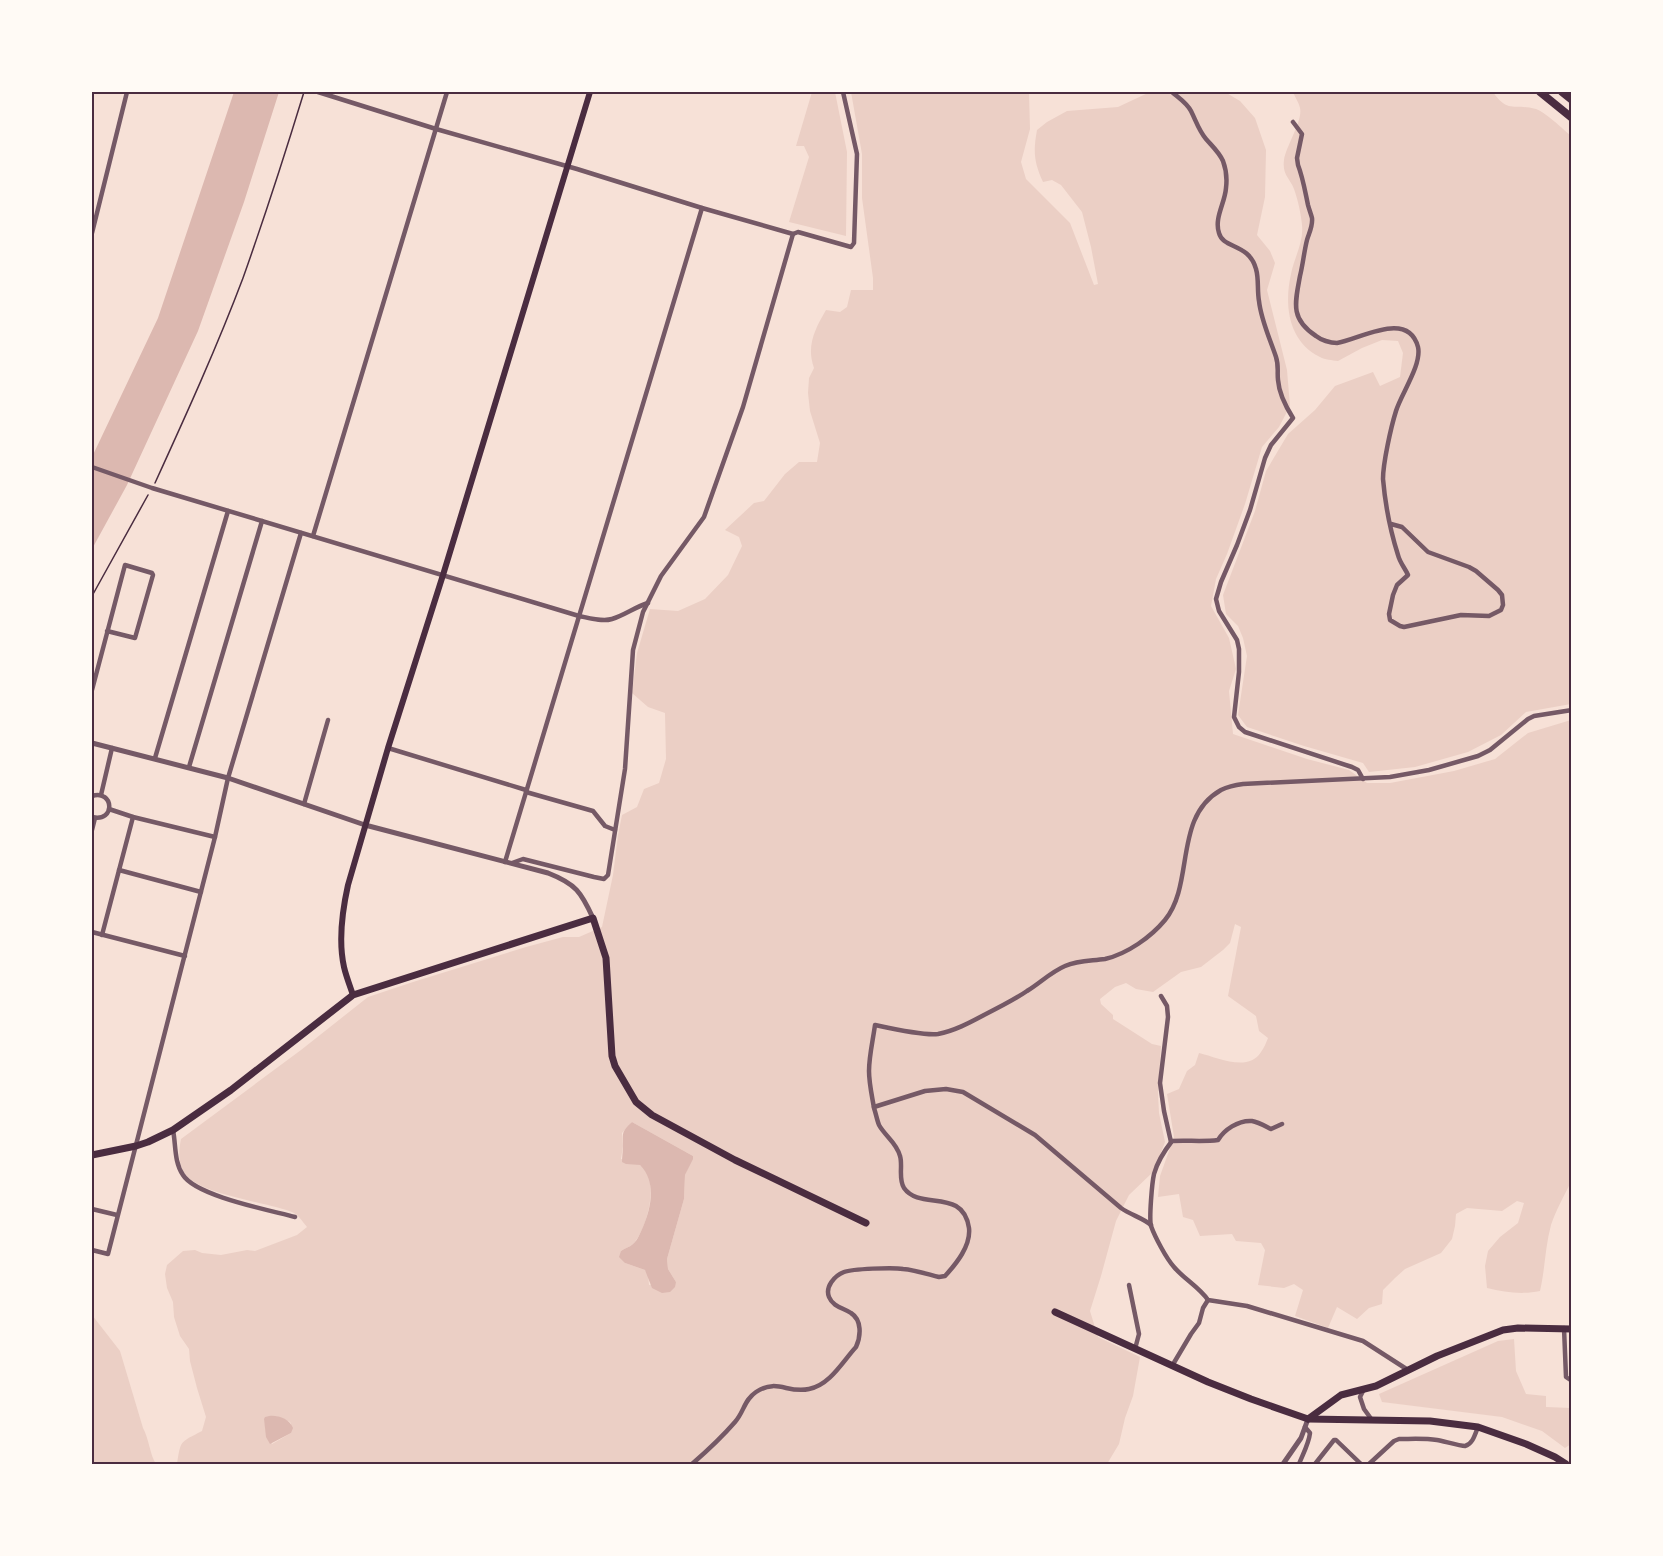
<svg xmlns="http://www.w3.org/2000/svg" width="1663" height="1556" viewBox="0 0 1663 1556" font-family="Arial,sans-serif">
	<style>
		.green { fill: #ebcfc5; fill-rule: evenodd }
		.water { fill: #dcb8b0 }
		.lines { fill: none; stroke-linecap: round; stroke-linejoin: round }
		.path { stroke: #4a2c40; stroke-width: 1.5 }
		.minor { stroke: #755966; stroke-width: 4.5 }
		.tertiary { stroke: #755966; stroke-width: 5 }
		.secondary { stroke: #4a2c40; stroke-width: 6 }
		.primary { stroke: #4a2c40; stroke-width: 7 }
		.motorway { stroke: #4a2c40; stroke-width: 8 }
		.neatline { fill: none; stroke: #4a2c40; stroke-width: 2 }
	</style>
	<rect width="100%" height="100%" fill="#f7e1d7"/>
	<g class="green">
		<path d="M812,92H835L847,152L846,236L789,222L809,157L804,146H796Z"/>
		<path d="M851,92H1029L1030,129L1021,162L1026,179L1070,223L1094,285L1098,284L1091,247L1082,212L1061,185L1052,180L1043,182C1034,162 1033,152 1037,130L1047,122L1067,111L1118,107L1150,92H1225L1240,101L1255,118L1266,150L1265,197L1257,235L1270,251L1275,263L1267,290L1287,370L1290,406L1279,427L1262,447L1245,504L1227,554L1216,579L1211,606L1229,638L1236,669L1229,691L1233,734L1307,759L1349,770L1367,783H1390L1454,771L1495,759L1528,733L1571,720V1182C1564,1196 1556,1210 1551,1225C1545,1247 1545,1270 1540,1291C1521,1295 1505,1292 1487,1288L1485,1266L1488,1251L1500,1237L1518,1223L1524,1203L1517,1201L1502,1211L1467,1208L1456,1214L1455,1226L1452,1239L1441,1253L1405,1269L1395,1278L1383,1290L1382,1304L1369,1308L1357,1319L1337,1307L1328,1328L1295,1316L1303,1290L1294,1284L1284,1288L1258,1285L1265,1250L1261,1243L1236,1241L1232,1234L1200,1236L1193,1220L1183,1217L1179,1194L1158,1197L1160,1176L1174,1137L1167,1094L1179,1089L1187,1071L1195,1065L1199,1053C1217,1057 1248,1073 1261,1052C1264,1048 1266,1043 1268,1038L1259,1031L1256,1016L1228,996L1241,927L1235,924L1230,943L1223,950L1201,967L1181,972L1153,992L1136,989L1126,983L1115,987L1100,999L1101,1004L1113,1015V1019L1152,1044L1161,1046L1158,1093L1159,1113L1165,1142L1154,1171L1129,1195L1116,1221L1101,1276L1090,1311L1098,1337L1140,1357L1133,1396L1125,1418L1119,1444L1107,1464H177C181,1440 179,1443 202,1431L206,1417L197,1388L190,1361L189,1349L180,1336L174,1317L173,1302L167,1288L165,1274L167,1265L183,1251L195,1250L202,1253L221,1255L247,1250L255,1251L297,1235L307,1227C303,1222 299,1216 294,1213C270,1202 195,1195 183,1171C178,1161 179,1149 181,1139L301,1050L368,997L413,982L526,947L563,937H579L602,927L613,875L618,835L622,815L637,807L644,789L659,783L666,759L665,713L648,707L632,693L637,653L650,609L678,611L705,599L728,575L742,546L739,537L725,530L754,503L764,501L785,474L799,462H817L820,443L810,411L808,393L809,378L814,368C806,346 815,329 826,310L840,312L847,307L851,290H873V278L862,198V154ZM632,1122L693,1156L685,1175L684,1199L667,1259L668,1269L676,1282L649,1285L648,1274L645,1270L625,1263L621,1251C625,1248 630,1247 633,1244C647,1230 661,1177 640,1165C634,1162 627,1161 621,1159L623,1146L622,1133ZM276,1416L290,1422L291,1424V1433L272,1444C267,1435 264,1428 265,1417Z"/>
		<path d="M1293,92H1493C1508,114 1514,103 1536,109C1545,112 1563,129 1571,136V704L1526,712L1501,735L1468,752L1415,767L1369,772L1363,763L1304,746L1247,727L1238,715L1247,656L1243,638L1238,626L1226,614L1223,595L1255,511L1266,471L1288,434L1315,410L1335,386L1373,372L1380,386L1400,377L1403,353L1398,341L1382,340L1362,348L1338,361C1332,360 1325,360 1320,357C1288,341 1284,305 1291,274C1294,258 1304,242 1302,225C1301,214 1298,200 1294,189C1290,178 1282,175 1284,160C1286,146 1303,121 1300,108C1299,103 1295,97 1293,92Z"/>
		<path d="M92,1315L120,1351L143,1428C149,1439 150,1455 156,1464H92Z"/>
		<path d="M1514,1339L1516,1371L1526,1394L1546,1396V1407L1571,1408V1444L1565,1448L1542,1431L1502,1417L1382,1402L1379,1394L1498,1341Z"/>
	</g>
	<g class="water">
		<path d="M234,92H279L244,202L198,331L127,485L92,549V457L158,318Z"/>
		<path d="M632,1122L693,1156V1159L685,1175L684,1199L667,1259L668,1269L676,1282L675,1287L670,1292L662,1293L652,1288L645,1270L625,1263L619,1257L621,1251C625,1248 630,1247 633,1244C638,1240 640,1233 643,1227C651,1208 657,1182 640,1165L626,1164L622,1162C622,1157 623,1151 623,1146C623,1133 621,1132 632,1122Z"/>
		<path d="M269,1416C279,1415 289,1419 293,1428L291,1433L270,1444L266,1437L264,1419L265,1417Z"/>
	</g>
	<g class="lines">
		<g class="path">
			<path d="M155,483C186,415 217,347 243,278C265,216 285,154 304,92"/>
			<path d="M92,596L148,495"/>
		</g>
		<g class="minor">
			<path d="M318,92L436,129L577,169L702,208L793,234L798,232L851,247L854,243L857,154L843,92"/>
			<path d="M1172,92C1179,98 1187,103 1191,111C1196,121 1199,131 1206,139C1212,146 1219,152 1223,161C1226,169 1227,180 1226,188C1225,203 1214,218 1219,233C1223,249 1249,243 1256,269C1259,279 1257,290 1259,301C1261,320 1270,339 1276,357C1279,366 1277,372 1278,380C1279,394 1286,407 1293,418L1271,445L1265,458L1250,510L1237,545L1221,582L1216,599L1219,611L1237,640L1239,649V672L1234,717L1239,727L1245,732L1352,767L1358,770L1363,779"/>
			<path d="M1293,122L1302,134L1297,158L1298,165C1303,178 1305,191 1308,205C1309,209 1311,214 1312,218C1313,226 1309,233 1307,240C1304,252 1303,264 1300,276C1295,303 1290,319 1316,336C1321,340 1330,343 1337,343C1359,340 1408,309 1418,347C1422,365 1401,394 1396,411C1391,427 1383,463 1383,479C1385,502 1391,533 1398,555C1400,563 1405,568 1408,575L1397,585L1393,595L1389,614L1390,620L1400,626L1404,627L1461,615L1489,616L1501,610L1503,605L1502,595L1498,590L1476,571L1469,567L1428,552L1402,527L1391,524"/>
			<path d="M92,233L127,92"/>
			<path d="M92,467L152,488L579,616C589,618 602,622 612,619C625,615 635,607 648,603"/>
			<path d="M313,536L447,92"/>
			<path d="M92,690L125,565L152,573L153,575L135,638L107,631"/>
			<path d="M388,748L526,790"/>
			<path d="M155,758L228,511"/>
			<path d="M189,767L262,521"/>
			<path d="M526,792L593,811L605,826L615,830"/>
			<path d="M101,795L112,748"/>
			<path d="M92,796C114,789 116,823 92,817"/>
			<path d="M304,804L328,720"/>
			<path d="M109,809L133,817L215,837"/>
			<path d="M92,830L95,818"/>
			<path d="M505,862L702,208"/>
			<path d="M512,863L523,859L594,877L604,879L608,875L625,769L633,650L643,612L661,576L704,517L743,407L793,234"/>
			<path d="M119,870L201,892"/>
			<path d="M92,932L185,956"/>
			<path d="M102,935L133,817"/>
			<path d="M1161,996L1167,1006L1168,1017L1160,1083L1164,1111L1171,1142"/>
			<path d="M874,1107L925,1091L946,1089L963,1092L1035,1135L1121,1208C1131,1215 1143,1218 1151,1225"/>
			<path d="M1282,1124L1271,1129C1265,1126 1258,1122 1252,1121C1238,1120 1224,1130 1218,1140C1203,1142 1187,1140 1172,1141C1165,1150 1157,1163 1154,1174C1152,1183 1149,1218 1151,1226C1155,1237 1166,1258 1174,1267C1184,1279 1199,1287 1208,1300L1247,1306L1363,1341L1408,1370"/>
			<path d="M173,1130C176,1145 174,1162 183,1175C196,1196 269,1210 295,1217"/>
			<path d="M92,1209L117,1215"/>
			<path d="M92,1250L108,1254L215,837L228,778L301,533"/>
			<path d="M1129,1285L1139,1334L1135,1349"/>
			<path d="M1564,1328L1566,1377L1572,1381"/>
			<path d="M1172,1366L1191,1334L1199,1323L1203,1308L1208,1300"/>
			<path d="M1363,1391L1360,1397L1364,1409L1372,1420"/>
			<path d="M692,1464C707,1451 722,1437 735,1422C744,1412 744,1400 756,1392C778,1378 787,1394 809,1389C830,1385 843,1361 856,1347C861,1336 862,1320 851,1313C844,1308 833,1307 829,1297C825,1287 834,1276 844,1272C852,1269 893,1267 903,1269C915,1270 927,1274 939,1277L945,1276C956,1264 971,1246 969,1228C963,1187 920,1211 904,1188C898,1179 903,1165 900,1156C897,1143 885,1136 879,1125C877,1120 876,1114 874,1108C872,1096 869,1083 869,1071C869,1056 873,1040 875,1025C889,1028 924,1036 938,1034C954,1031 969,1023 984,1015C998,1008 1014,1000 1027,991C1040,983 1051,972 1065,966C1078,960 1091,961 1105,959C1127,954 1151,937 1165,920C1195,883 1173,817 1221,790C1227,787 1235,785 1243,784L1390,777L1429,770L1478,756L1490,750L1528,719L1534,716L1572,710"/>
			<path d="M1299,1464C1303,1454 1309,1443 1310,1433L1305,1427"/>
			<path d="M1315,1464L1334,1440H1336L1361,1464"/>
			<path d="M1369,1464L1394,1441L1399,1439C1411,1439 1424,1438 1437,1440C1443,1441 1460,1446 1465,1446C1473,1444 1475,1434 1478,1427"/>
		</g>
		<g class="tertiary">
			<path d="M92,743L228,778L365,825L548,873C576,884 581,892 593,918"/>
			<path d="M1283,1464L1301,1438L1308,1419"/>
		</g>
		<path class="secondary" d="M353,995C350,986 346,976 344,967C338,940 342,912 348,885L388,748L443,575L590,92"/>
		<g class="primary">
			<path d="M92,1155L136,1146L148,1142L173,1130L231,1090L353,995L593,918L606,958L612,1056L615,1066L636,1102L652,1115L735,1160L866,1223"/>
			<path d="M1055,1312L1208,1382L1251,1399L1308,1419L1430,1421L1478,1427L1526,1444L1555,1457L1566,1464"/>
			<path d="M1308,1419L1341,1395L1376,1386L1437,1356L1503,1330L1518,1328L1572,1329"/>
		</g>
		<g class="motorway">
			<path d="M1540,92L1572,118"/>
			<path d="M1562,92L1572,100"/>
		</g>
	</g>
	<rect width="1663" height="1556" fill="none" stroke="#fffaf5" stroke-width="186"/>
	<rect x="93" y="93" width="1477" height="1370" class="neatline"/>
</svg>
